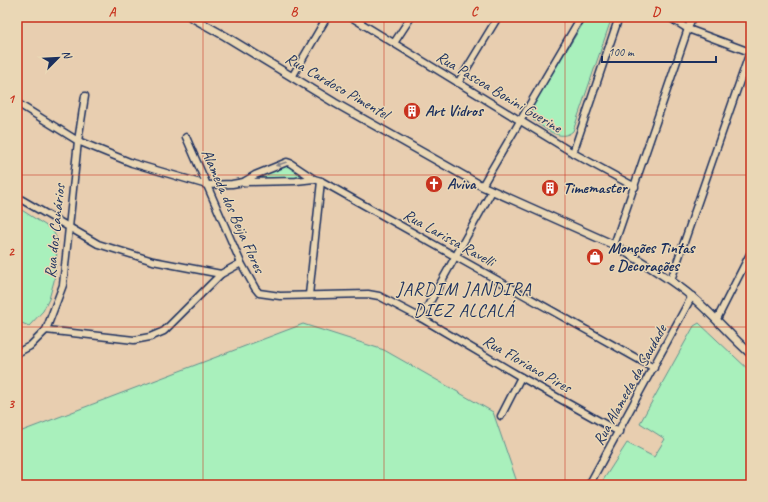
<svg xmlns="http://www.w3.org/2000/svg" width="768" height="502" viewBox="0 0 768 502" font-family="Caveat,sans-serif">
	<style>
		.green { fill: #a9f0bc; stroke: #62908d }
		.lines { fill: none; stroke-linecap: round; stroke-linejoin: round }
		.minor-casing { stroke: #1b2f5e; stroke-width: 9 }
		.tertiary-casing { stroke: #1b2f5e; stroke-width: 10 }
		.minor { stroke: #ead7b5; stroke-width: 6 }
		.tertiary { stroke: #ead7b5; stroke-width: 7 }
		.oneway { fill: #82838a }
		.grid { fill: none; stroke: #c8321e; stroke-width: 1; stroke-opacity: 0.55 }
		.labels { text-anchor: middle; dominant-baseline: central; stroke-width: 3; stroke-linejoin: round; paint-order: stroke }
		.street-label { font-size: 16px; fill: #1b2f5e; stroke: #ead7b5 }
		.poi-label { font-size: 16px; font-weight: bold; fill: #1b2f5e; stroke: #ead7b5; text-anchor: start }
		.quarter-label { font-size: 18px; letter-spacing: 1px; fill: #1b2f5e; stroke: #ead7b5 }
		.neatline { fill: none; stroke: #c8321e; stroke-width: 1.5 }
		.grid-label { font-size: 13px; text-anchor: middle; font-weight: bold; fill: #c8321e }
	</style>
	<rect width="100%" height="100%" fill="#e8ceb0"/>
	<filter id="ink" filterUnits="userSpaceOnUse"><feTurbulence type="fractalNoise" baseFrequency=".025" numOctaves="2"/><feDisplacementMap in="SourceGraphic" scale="8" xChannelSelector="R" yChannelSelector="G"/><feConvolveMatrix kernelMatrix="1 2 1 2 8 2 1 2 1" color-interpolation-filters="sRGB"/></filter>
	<g filter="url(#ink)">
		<g class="green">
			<path d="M587,17H612L573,131C560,143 544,127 533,120L530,115V110Z"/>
			<path d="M287,163L300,173V176L298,178L261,179L260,176Z"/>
			<path d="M17,207L48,227L53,231L58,241L54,281L49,299L43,311L29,326L17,321Z"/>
			<path d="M699,323L751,372V485H600L627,443L654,457L665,439L640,423L694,326Z"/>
			<path d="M303,324L384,350L493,412L518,485H17V433Z"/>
		</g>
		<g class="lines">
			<defs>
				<g id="minor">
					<path d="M351,17L573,153L635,187"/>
					<path d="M669,17L688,29L750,52"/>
					<path d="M394,43L411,17"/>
					<path d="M292,77L327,17"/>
					<path d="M458,83L498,17"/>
					<path d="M17,103L78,141L132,163L207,185L232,184L244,182L296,181L314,179L321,181L654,368"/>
					<path d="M186,137L241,263L255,288L259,293L280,296L368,294L379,296L421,318L521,377L619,432"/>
					<path d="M573,153L619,17"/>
					<path d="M245,181L255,175L287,162L290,163L314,179"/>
					<path d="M482,186L581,17"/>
					<path d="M17,197L98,244L153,261L221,274"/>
					<path d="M614,245L692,17"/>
					<path d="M671,280L751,49"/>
					<path d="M309,295L321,181"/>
					<path d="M421,318L492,191"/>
					<path d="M717,319L751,252"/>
					<path d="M46,330L134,340L150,337L164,331L221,274L241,263"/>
					<path d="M17,353L30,346L46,330L63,285L78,141L85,96"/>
					<path d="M501,416L521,377"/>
					<path d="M589,485L692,296"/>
				</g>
				<path id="tertiary" d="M191,17L225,36L335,103L482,186L614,245C640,261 667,276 691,296C713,314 730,336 751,354"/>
			</defs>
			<use href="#minor" class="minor-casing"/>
			<use href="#tertiary" class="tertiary-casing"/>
			<use href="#minor" class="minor"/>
			<use href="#tertiary" class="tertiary"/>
		</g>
		<defs><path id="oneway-solid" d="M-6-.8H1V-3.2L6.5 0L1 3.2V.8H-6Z"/></defs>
		<use class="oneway" href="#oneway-solid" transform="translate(281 164) rotate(161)"/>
	</g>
	<path class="grid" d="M203,17V485M384,17V485M565,17V485M17,175H751M17,327H751"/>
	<defs>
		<symbol id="building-disc" viewBox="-11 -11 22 22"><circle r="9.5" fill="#c8321e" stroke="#ead7b5"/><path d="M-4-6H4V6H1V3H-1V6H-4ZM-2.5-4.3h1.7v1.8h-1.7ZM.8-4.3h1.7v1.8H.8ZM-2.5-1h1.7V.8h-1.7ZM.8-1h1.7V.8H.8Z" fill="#fff"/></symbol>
		<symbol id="church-disc" viewBox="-11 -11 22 22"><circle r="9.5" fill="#c8321e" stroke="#ead7b5"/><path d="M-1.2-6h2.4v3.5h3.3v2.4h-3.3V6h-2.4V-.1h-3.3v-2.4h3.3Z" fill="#fff"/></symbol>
		<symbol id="shop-disc" viewBox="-11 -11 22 22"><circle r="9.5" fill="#c8321e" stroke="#ead7b5"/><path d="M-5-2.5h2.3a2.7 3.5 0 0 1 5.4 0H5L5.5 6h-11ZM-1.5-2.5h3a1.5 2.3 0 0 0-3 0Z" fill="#fff"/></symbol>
	</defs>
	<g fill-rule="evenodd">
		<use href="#building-disc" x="402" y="101" width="20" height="20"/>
		<use href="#church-disc" x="424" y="174" width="20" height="20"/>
		<use href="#building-disc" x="540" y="178" width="20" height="20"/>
		<use href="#shop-disc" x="585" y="247" width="20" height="20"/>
	</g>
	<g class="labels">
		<g class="street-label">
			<text transform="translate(337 86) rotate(30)">Rua Cardoso Pimentel</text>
			<text transform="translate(499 92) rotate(31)">Rua Pascoa Bonini Guerine</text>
			<text transform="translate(233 211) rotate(66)">Alameda dos Beija Flores</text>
			<text transform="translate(55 231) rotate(-84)">Rua dos Canários</text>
			<text transform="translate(449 238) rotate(29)">Rua Larissa Ravelli</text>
			<text transform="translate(527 364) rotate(30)">Rua Floriano Pires</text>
			<text transform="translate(630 385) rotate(-61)">Rua Alameda da Saudade</text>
		</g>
		<g class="poi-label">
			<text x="425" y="111">Art Vidros</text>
			<text x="447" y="184">Aviva</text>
			<text x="563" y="188">Timemaster</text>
			<text x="608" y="248">Monções Tintas<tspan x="608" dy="18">e Decorações</tspan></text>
		</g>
		<g class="quarter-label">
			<text x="464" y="289">JARDIM JANDIRA<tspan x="464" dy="21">DIEZ ALCALÁ</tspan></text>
		</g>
	</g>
	<rect width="768" height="502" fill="none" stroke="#ead7b5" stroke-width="44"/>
	<g transform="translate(58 58) rotate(66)" stroke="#ead7b5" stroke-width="3" paint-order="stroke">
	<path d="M0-3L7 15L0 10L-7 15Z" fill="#1b2f5e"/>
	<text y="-6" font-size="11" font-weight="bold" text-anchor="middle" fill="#1b2f5e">N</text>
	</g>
	<path d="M602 56v6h114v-6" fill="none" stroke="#1b2f5e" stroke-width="2"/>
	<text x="608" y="56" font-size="12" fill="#1b2f5e" stroke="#ead7b5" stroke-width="3" paint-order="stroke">100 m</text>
	<rect x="22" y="22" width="724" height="458" class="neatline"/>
	<g class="grid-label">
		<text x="112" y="16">A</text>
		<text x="294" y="16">B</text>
		<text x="474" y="16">C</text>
		<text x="656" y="16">D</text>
		<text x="11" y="103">1</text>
		<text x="11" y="256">2</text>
		<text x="11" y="408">3</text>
	</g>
</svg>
